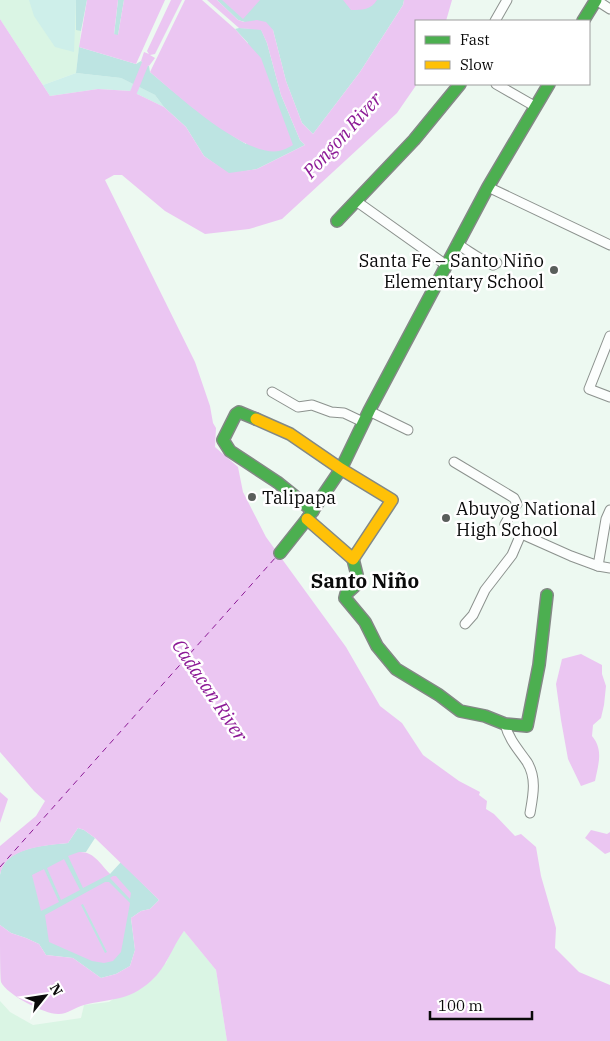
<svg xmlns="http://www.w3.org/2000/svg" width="610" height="1041" viewBox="0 0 610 1041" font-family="'IBM Plex Serif',serif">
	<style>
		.farmland { fill: #daf5e4 }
		.green { fill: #ceefea }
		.forest { fill: #bde4e2 }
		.water { fill: #ebc6f2; fill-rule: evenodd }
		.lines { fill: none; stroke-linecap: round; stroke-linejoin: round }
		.canal { stroke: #ebc6f2; stroke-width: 7 }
		.ferry { stroke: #8c1a96; stroke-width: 1; stroke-dasharray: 6 5; stroke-linecap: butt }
		.street-casing { stroke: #8c928e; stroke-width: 11 }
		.fast-casing { stroke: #838885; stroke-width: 14 }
		.slow-casing { stroke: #838885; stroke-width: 14 }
		.street { stroke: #fcfefd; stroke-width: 9 }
		.fast { stroke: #4caf50; stroke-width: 11 }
		.slow { stroke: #ffc107; stroke-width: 11 }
		.poi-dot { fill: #595e5b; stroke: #fff; stroke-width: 2 }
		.labels { text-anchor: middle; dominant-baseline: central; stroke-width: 5; stroke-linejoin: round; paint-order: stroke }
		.poi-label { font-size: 18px; fill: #0a0a0a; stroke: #fff; text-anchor: start }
		.water-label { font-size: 19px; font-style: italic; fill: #8c1a96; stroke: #fff }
		.quarter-label { font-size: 20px; font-weight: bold; fill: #0a0a0a; stroke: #fff }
	</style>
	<rect width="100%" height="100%" fill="#edf9f1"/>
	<g class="farmland">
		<path d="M0,0H76V29L81,31L76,73L43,85L0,19Z"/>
		<path d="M184,931L216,970L227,1041H0V1001L10,1012L33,1025L81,1018L84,1005L109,1002L166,963L176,941Z"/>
	</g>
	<g class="green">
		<path d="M29,0H76L74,52L55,47L34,16Z"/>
		<path d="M76,73L121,78L155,95L164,107L131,91L98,89L50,96L43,85Z"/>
	</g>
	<g class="forest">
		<path d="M76,0H87L81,31L76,30Z"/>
		<path d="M118,0H124L118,35H114Z"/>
		<path d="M217,0H404L403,5L360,72L313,134L302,123L286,81L273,30L238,20Z"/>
		<path d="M239,28L261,29L267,43L281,95L300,140L305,145L257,169L229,174L204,156L186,127L164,107L155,95L121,78L76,73L79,47L136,64L141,61L149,66L150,72C181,98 211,123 246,144L248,43L235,29Z"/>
		<path d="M78,828L84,830L95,838L86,852H79L110,874L121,862L159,900L150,909L141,911L131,918L135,950L130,966L116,974L101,978L73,958L46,955L39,944L26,938L11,933L0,925C0,909 0,891 0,875C4,847 46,845 68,843Z"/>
	</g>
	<g class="water">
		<path d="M87,0H118L114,34L118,35L124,0H165L136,64L79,47Z"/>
		<path d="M171,0H182L155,54L150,55L155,58L149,66L141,61L144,52L149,54L147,51Z"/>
		<path d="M185,0H202L235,29L261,58L293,145C289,147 284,150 279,151C244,157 176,94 150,72Z"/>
		<path d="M207,0H217L238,20L244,22L257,20L266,22L273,30L286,81L302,123L313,134L360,72L403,5L404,0H452L446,21H416L417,84L397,113L282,219L249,229L205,234L165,211L122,175H114L105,180L195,362L210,406L213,423L216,428L215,447L238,467L243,492L266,537L346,647L380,706L402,723L423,755L459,781L480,792L479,795L487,801L486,809L494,814L515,836L521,834L536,847L541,876L556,928L555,948L579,972L610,985V1041H227L216,970L184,931C172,947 167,967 151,981C127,1002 112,998 84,1005C76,1007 67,1014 59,1014C46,1015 7,995 1,982C0,974 0,936 0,925L11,933L26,938L39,944L46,955L73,958L101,978L116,974L130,966L135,950L131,918L141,911L150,909L159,900L95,838L84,830L78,828L68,843C50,845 17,847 5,863C3,866 1,870 0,874V846L36,816L45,801L34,791L0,752V19L50,96L98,89L131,91L164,107L186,127L204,156L229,173L257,169L305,145L300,140L281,95L267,43L261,30L239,28Z"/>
		<path d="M222,0H260L243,19Z"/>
		<path d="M343,0H377C371,10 362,10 351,10Z"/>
		<path d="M581,654L602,665V674L606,686L604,705L601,718L593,725L592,736C604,750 598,765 595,781L581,786L568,759L561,720L556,684L562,659Z"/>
		<path d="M0,792L8,799L0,823Z"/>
		<path d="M591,830L607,834L610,832V852L605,854L585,838Z"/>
		<path d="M79,852C94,851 101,865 110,874L83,888L68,856Z"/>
		<path d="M64,859L80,890L61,900L47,868Z"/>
		<path d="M44,869L59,902L41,911L32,875Z"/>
		<path d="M113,876H116L131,893L130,899L110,878Z"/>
		<path d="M105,882H109L130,903L121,952L113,961L104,963L92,961L49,942L45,915ZM83,904L107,952L105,953L81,905Z"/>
	</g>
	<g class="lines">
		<path class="canal" d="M130,101L145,64"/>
		<path class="ferry" d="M0,867L276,557"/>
		<defs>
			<g id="street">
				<path d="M596,0L610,9"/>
				<path d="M495,21L507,0"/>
				<path d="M496,84L536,107"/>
				<path d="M488,187L610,245"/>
				<path d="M356,201L446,265"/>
				<path d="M457,244C469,251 480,260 493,265L497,263"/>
				<path d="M610,336L589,389L610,397"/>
				<path d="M272,392L298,407L312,405L331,412L344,413L363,422"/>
				<path d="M369,411L408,430"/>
				<path d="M454,462L514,498L517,504L505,524L506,527L571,556L598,566L606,519L610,510"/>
				<path d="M598,566L610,568"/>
				<path d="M465,624L473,615L485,590L512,555L521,534"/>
				<path d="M505,724C509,740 518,749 527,762C537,778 533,796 530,813"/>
			</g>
			<g id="fast">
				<path d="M583,21L596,0"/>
				<path d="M337,221L414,140L460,84"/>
				<path d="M256,419L239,412L236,414L223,440L230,451L277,482L313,511"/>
				<path d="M280,553L307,519L341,469L369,411L488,187L549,84"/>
				<path d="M353,559L357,575V584L346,594L345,598L365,622L377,646L396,669L439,695L460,711L485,716L505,724L527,726L539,665L547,595"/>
			</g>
			<path id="slow" d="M256,419L290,434L341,469L392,500L353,559L307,519"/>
		</defs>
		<use href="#street" class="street-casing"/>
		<use href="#fast" class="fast-casing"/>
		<use href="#slow" class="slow-casing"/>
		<use href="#street" class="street"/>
		<use href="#fast" class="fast"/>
		<use href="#slow" class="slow"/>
	</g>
	<g class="poi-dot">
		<circle cx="554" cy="270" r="5"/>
		<circle cx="252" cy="497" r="5"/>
		<circle cx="446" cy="518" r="5"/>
	</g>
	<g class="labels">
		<g class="poi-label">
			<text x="544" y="260" text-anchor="end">Santa Fe – Santo Niño<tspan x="544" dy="21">Elementary School</tspan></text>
			<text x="262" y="497">Talipapa</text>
			<text x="456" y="508">Abuyog National<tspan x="456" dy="21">High School</tspan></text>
		</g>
		<g class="water-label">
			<text transform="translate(342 135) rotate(-48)">Pongon River</text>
			<text transform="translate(210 690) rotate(56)">Cadacan River</text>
		</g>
		<g class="quarter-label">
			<text x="365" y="580">Santo Niño</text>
		</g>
	</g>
	<rect x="415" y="20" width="175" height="65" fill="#ffffff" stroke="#9d9d9d"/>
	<rect x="425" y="36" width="25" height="8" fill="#4caf50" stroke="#9d9d9d"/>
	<text x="460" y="45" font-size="15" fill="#0a0a0a">Fast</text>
	<rect x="425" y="61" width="25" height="8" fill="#ffc107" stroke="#9d9d9d"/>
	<text x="460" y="70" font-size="15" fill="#0a0a0a">Slow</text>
	<g transform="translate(45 996) rotate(60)" stroke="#ffffff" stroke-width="4" paint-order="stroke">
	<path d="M0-4L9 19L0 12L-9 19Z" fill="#0a0a0a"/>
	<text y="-8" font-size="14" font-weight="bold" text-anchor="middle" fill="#0a0a0a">N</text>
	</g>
	<path d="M430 1011v8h102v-8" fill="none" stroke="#0a0a0a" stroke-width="2.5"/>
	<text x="438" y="1011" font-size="15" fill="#0a0a0a" stroke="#ffffff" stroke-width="4" paint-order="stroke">100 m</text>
</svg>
